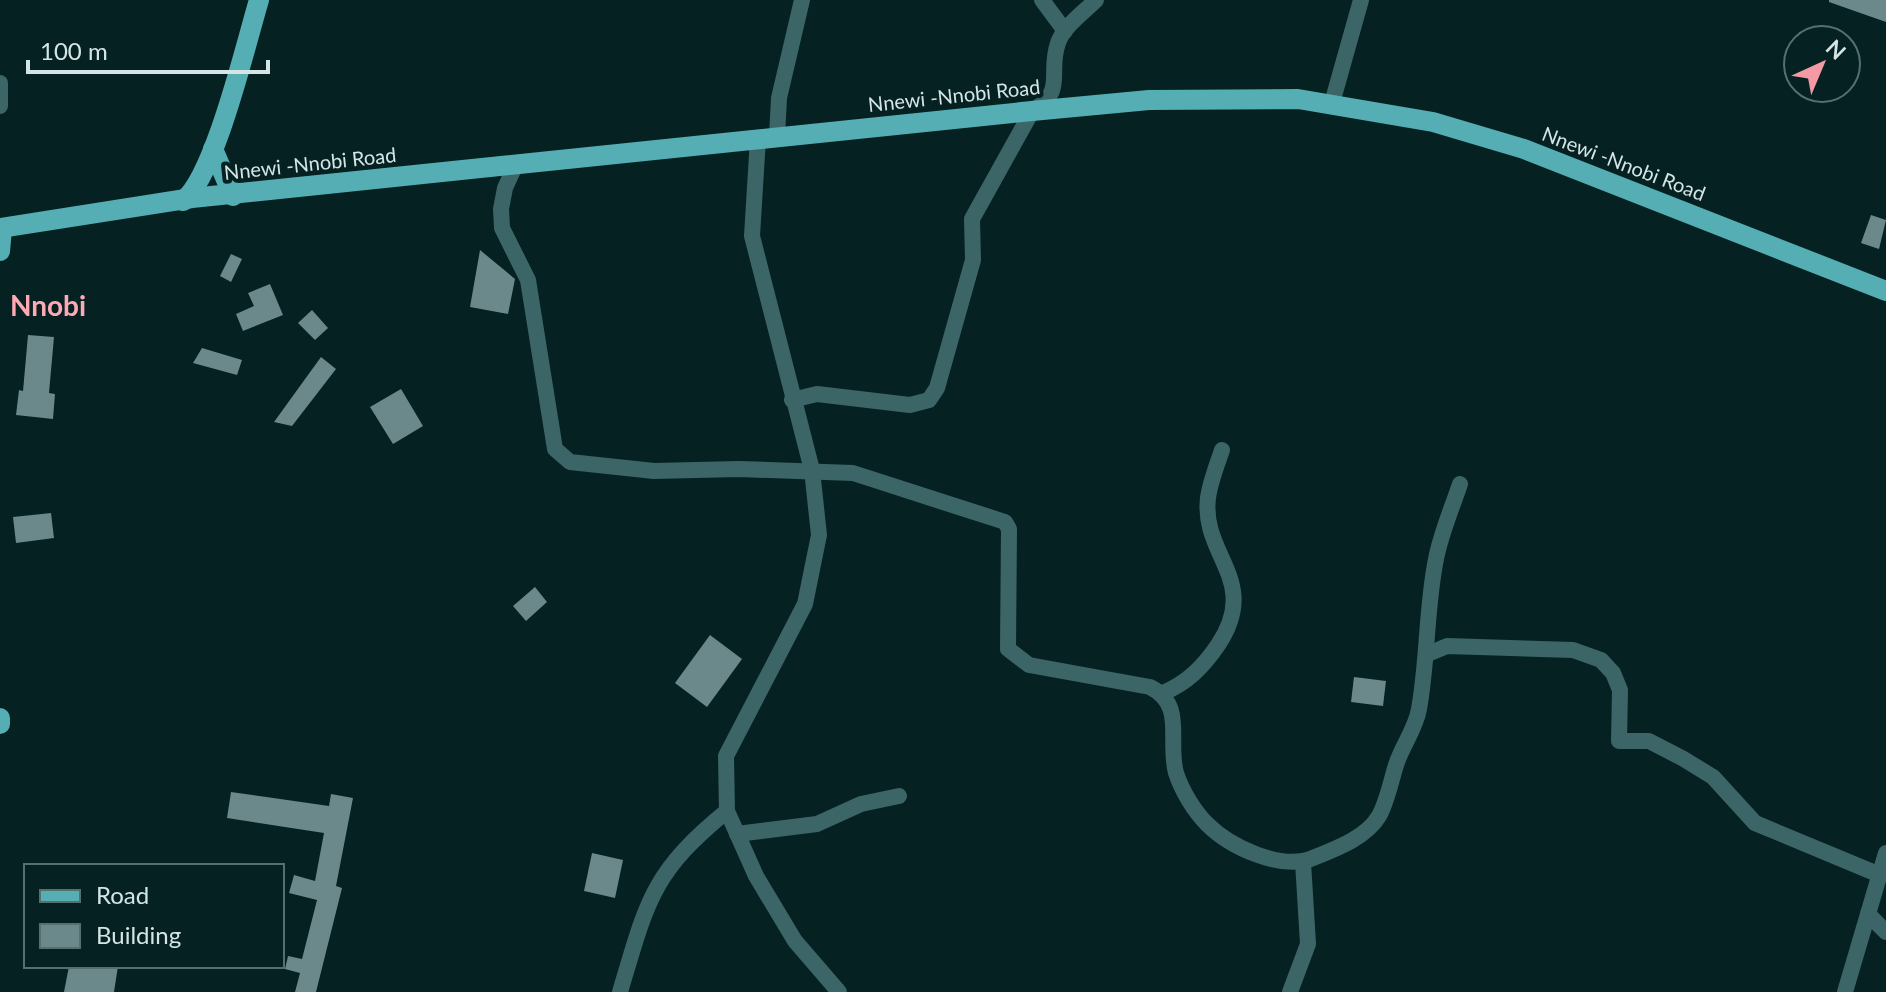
<svg xmlns="http://www.w3.org/2000/svg" width="1886" height="992" viewBox="0 0 1886 992" font-family="Lato,sans-serif">
	<style>
		.building { fill: #6b888a }
		.lines { fill: none; stroke-linecap: round; stroke-linejoin: round }
		.minor { stroke: #3c6567; stroke-width: 16 }
		.major { stroke: #54aeb3; stroke-width: 20 }
		.labels { text-anchor: middle; dominant-baseline: central; stroke-width: 8; stroke-linejoin: round; paint-order: stroke }
		.street-label { font-size: 20px; fill: #d5e5e6; stroke: #052122 }
		.district-label { font-size: 28px; font-weight: bold; fill: #fea9b3; stroke: #052122 }
	</style>
	<rect width="100%" height="100%" fill="#052122"/>
	<g class="building">
		<path d="M1829,0H1886V22L1829,2Z"/>
		<path d="M1871,215L1886,220L1879,249L1861,243Z"/>
		<path d="M480,250L515,279L508,314L470,307Z"/>
		<path d="M231,254L242,259L231,282L220,276Z"/>
		<path d="M270,284L283,315L243,331L236,314L254,306L248,293Z"/>
		<path d="M312,310L328,328L315,340L298,323Z"/>
		<path d="M28,335L54,337L49,393L55,394L53,419L16,415L19,390L23,391Z"/>
		<path d="M202,348L242,360L237,375L193,363Z"/>
		<path d="M321,357L336,369L292,426L274,422Z"/>
		<path d="M401,389L423,426L393,444L370,407Z"/>
		<path d="M51,513L54,538L16,543L13,517Z"/>
		<path d="M535,587L547,602L526,621L513,606Z"/>
		<path d="M710,635L742,659L707,707L675,683Z"/>
		<path d="M1354,677L1386,681L1383,706L1351,702Z"/>
		<path d="M231,792L329,806L331,794L353,798L336,886L342,888L316,992H295L300,973L285,969L288,956L302,959L317,900L289,893L294,875L315,881L324,833L227,818Z"/>
		<path d="M592,853L623,860L615,898L584,891Z"/>
		<path d="M69,966H118L114,992H64Z"/>
	</g>
	<g class="lines">
		<g class="minor">
			<path d="M1042,0L1065,31"/>
			<path d="M0,83V106"/>
			<path d="M1332,103L1361,0"/>
			<path d="M777,136L779,98L802,0"/>
			<path d="M758,138L752,236L812,470L819,535L805,604L726,756L727,811L756,876L795,941L839,992"/>
			<path d="M516,164L505,188L501,209L502,228L528,280L555,449L570,462L654,471L739,469L853,473L1005,522L1009,529L1008,649L1029,665L1150,687C1186,705 1167,740 1176,773C1182,791 1194,811 1207,824C1230,847 1281,871 1313,858C1335,849 1366,838 1379,816C1387,802 1391,781 1396,765C1402,746 1416,728 1419,709C1428,659 1426,608 1436,559C1441,533 1452,508 1460,484"/>
			<path d="M792,400L817,394L910,405L929,400L937,388L973,260L972,219L1032,111C1067,90 1047,75 1058,43C1063,27 1084,12 1096,0"/>
			<path d="M1428,654L1447,646L1573,650L1601,660L1613,673L1620,690L1619,741H1649L1682,758L1713,777L1755,823L1880,875L1886,874"/>
			<path d="M1163,693C1187,683 1203,667 1218,645C1261,580 1201,556 1208,498C1210,482 1217,465 1222,450"/>
			<path d="M737,834L817,824L861,804L899,796"/>
			<path d="M1868,914L1886,932"/>
			<path d="M620,992C647,902 651,873 727,811"/>
			<path d="M1290,992L1308,944L1303,862"/>
			<path d="M1845,992L1886,853"/>
		</g>
		<g class="major">
			<path d="M213,149L233,196"/>
			<path d="M183,201C215,176 246,43 259,0"/>
			<path d="M0,228L192,198L1032,111L1149,100L1298,99L1433,122L1524,149L1886,291"/>
			<path d="M0,251L2,229"/>
			<path d="M0,718V724"/>
		</g>
	</g>
	<g class="labels">
		<g class="street-label">
			<text transform="translate(954 95) rotate(-6)">Nnewi -Nnobi Road</text>
			<text transform="translate(310 163) rotate(-6)">Nnewi -Nnobi Road</text>
			<text transform="translate(1624 163) rotate(21)">Nnewi -Nnobi Road</text>
		</g>
		<g class="district-label">
			<text x="48" y="305">Nnobi</text>
		</g>
	</g>
	<rect x="24" y="864" width="260" height="104" fill="#052122" stroke="#586f70" stroke-width="2"/>
	<rect x="40" y="890" width="40" height="12" fill="#54aeb3" stroke="#586f70" stroke-width="2"/>
	<text x="96" y="904" font-size="24" fill="#d5e5e6">Road</text>
	<rect x="40" y="924" width="40" height="24" fill="#6b888a" stroke="#586f70" stroke-width="2"/>
	<text x="96" y="944" font-size="24" fill="#d5e5e6">Building</text>
	<g transform="translate(1822 64) rotate(44)"><circle r="38" fill="#052122" stroke="#586f70" stroke-width="2"/>
	<path d="M0-6L14 30L0 20L-14 30Z" fill="#f49aa5"/>
	<text y="-12" font-size="22" font-weight="bold" text-anchor="middle" fill="#d5e5e6">N</text>
	</g>
	<path d="M28 60v12h240v-12" fill="none" stroke="#d5e5e6" stroke-width="4"/>
	<text x="40" y="60" font-size="24" fill="#d5e5e6" stroke="#052122" stroke-width="6" paint-order="stroke">100 m</text>
</svg>
